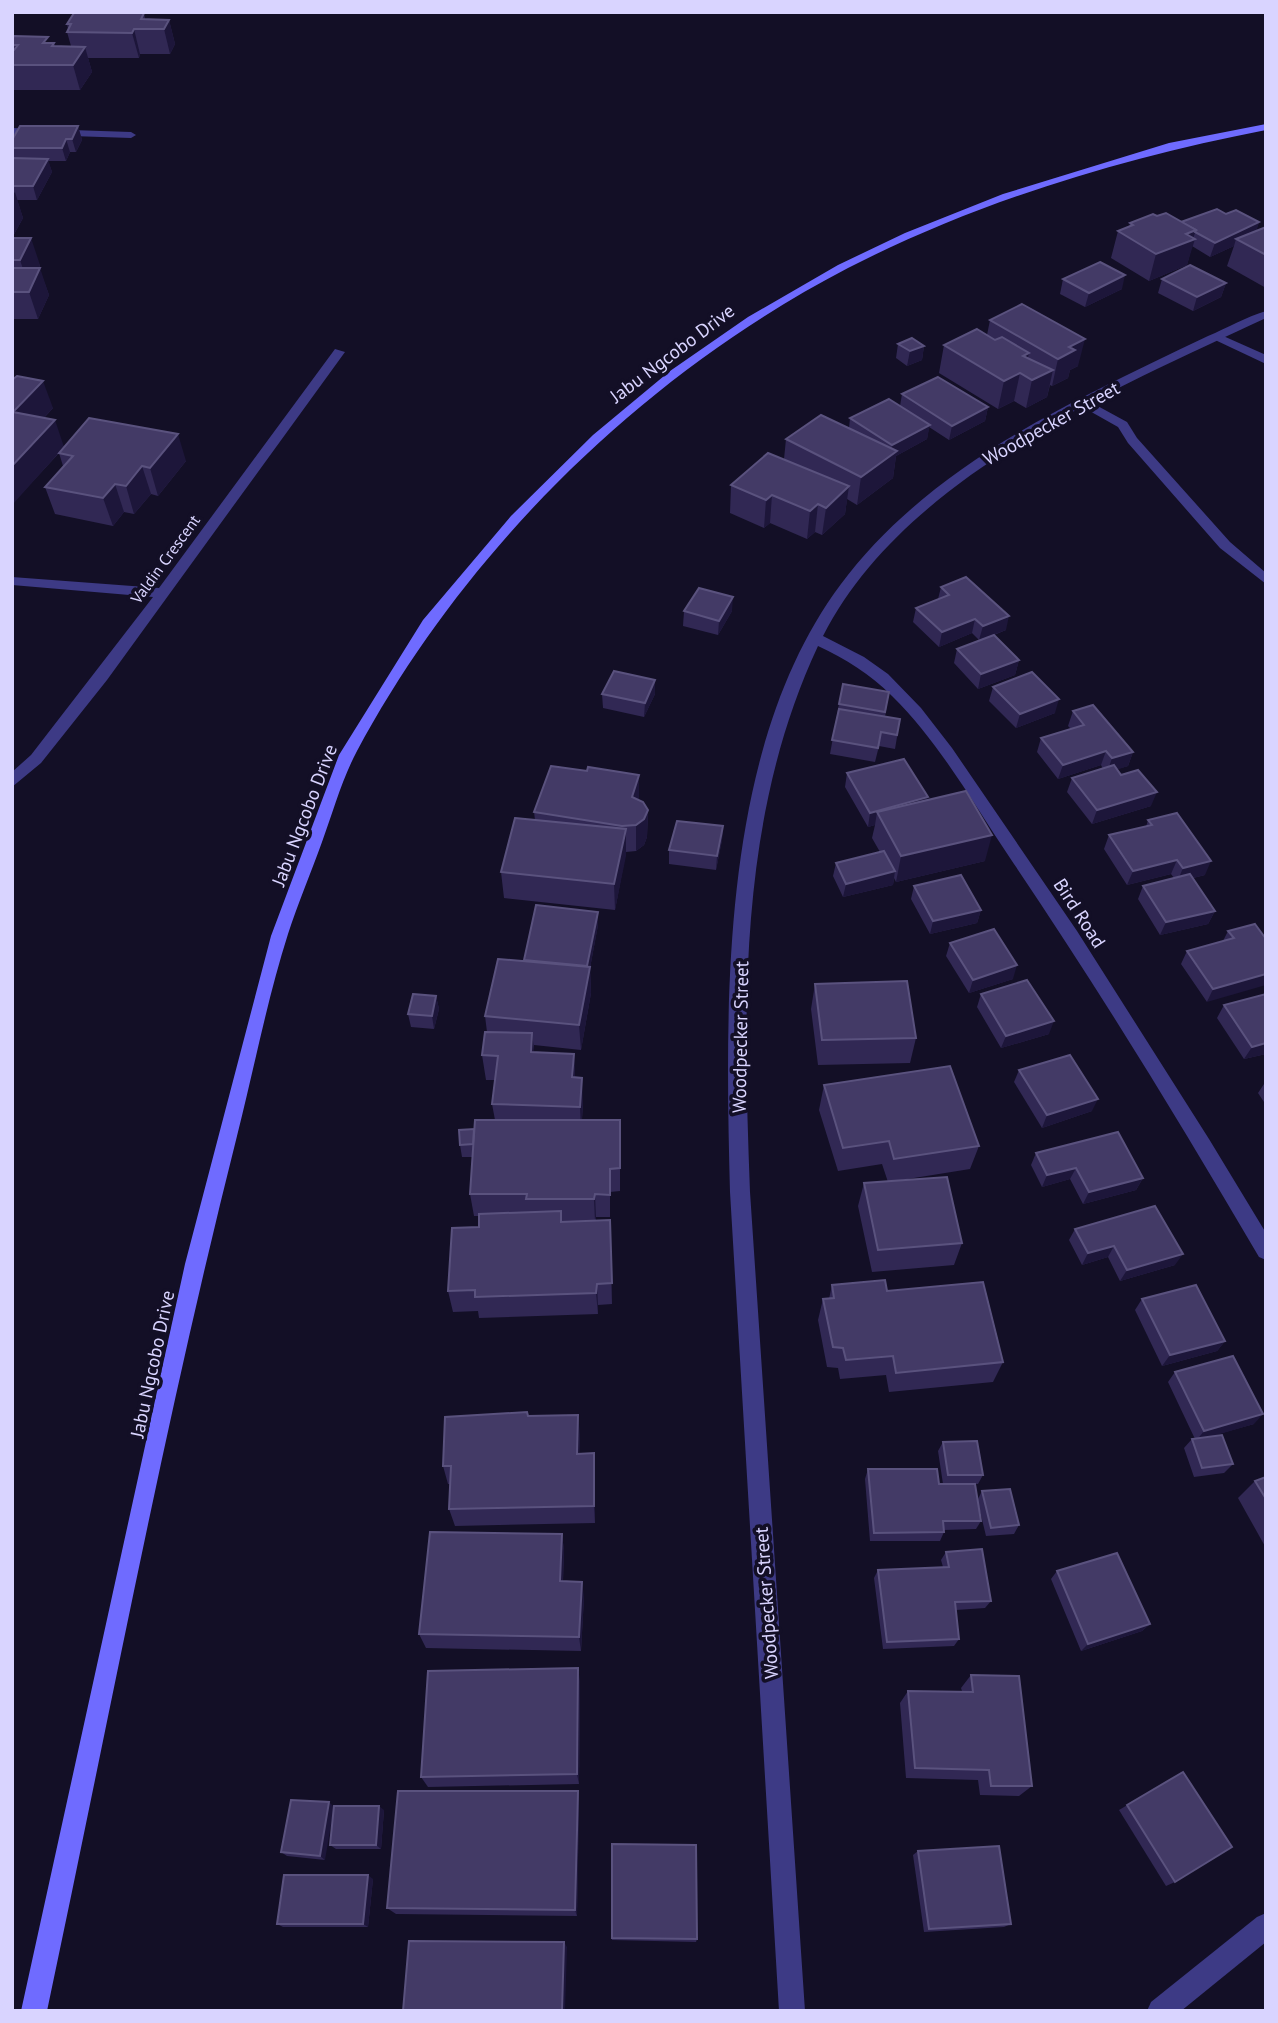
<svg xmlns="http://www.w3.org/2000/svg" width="1278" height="2023" viewBox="0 0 1278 2023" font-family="'PT Sans',sans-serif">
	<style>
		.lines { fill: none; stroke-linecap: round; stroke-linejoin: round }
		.lane { fill: #3d3a85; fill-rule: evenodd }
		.street { fill: #3d3a85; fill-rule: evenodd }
		.secondary { fill: #6f6bff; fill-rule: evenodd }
		.wall { fill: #312854 }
		.shaded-wall { fill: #1d163a }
		.building { fill: #433a66; stroke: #5a527e; stroke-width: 2 }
		.labels { text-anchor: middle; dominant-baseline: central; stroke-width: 7; stroke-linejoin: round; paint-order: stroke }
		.far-street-label { font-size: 16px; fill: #d9d4ff; stroke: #130f26 }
		.street-label { font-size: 19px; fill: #d9d4ff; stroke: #130f26 }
	</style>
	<rect width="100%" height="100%" fill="#130f26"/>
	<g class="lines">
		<g class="lane">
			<path d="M12,128L131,132L136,135L131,138L12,134Z"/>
			<path d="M1213,335H1221L1266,355V364L1213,339Z"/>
			<path d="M1083,398L1127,422L1137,438L1230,542L1266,573V584L1220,548L1128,443L1118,427L1079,405V399Z"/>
		</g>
		<g class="street">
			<path d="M1266,311V318C1112,390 904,477 823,636L864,657L888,674L921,708L952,748L1077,931L1209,1139L1266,1233V1260L1259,1257C1180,1122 1098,988 1010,858C973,803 939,742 892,696C870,674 846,659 818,646C738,817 743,1007 750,1192L805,2011H779L730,1192C725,998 720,746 841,584C905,498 1001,438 1095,391C1132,372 1170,354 1208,336C1227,328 1246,317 1266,311Z"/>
			<path d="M335,349L345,352L107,680L41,763L12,787V772L31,755L153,597L12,585V577L159,588Z"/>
			<path d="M1266,1913V1942L1181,2011H1147L1151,2002L1257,1917Z"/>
		</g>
		<path class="secondary" d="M1266,124V130C1122,158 979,201 848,268C644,374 466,548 357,751C342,779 333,812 322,842C311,873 298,903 288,934C267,1000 254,1069 237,1136C164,1425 109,1719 47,2011H21L185,1264L271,936L339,755L423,620L511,516L593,435L670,371L748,317L838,265L905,233L1003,194L1169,143Z"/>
	</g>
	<g class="wall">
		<path d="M144,13L145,19L169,20L175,44L170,54H140L139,58H88L92,72L80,90H12V38L54,43L55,46H71L67,32L68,29L67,24Z"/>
		<path d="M78,126L82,140L76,152H70L66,161H48L52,172L37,200H17L23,218L12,238L40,265L39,268L49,295L38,319H12V140Z"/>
		<path d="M1226,214L1259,222L1256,231L1266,227V288L1227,266L1234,246L1210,257L1192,246L1187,265L1149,281L1111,258L1118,231L1129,227L1130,223L1157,216L1182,222Z"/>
		<path d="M1063,279L1122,289L1085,307L1060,294Z"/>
		<path d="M1162,279L1226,283L1221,297L1193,311L1158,293Z"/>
		<path d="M990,320L1078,366L1070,370L1068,378L1052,386L1050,385L1047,397L1026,408L1014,401L998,409L939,373L944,345L987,335Z"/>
		<path d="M898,344L924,346L922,360L907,366L896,358Z"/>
		<path d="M12,380L53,408L44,418L64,447L186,461L158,496L151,494L134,514L124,512L113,526L55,514L45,487L63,466L59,453L12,504Z"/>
		<path d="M902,394L988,407L985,421L949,440L929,427L927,439L896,456L893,478L857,505L847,499L845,514L822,535L815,532L807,539L770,523L764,528L730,513L731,485L784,459L786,439L849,428L850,418L900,406Z"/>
		<path d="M941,587L1006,630L994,635L1019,660L1015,675L978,689L954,663L957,649L979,640L972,633L939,647L913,622L916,608L938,599Z"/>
		<path d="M684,611H732L718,635L683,626Z"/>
		<path d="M655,680V694L644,717L603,708L602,694Z"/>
		<path d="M993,687L1055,713L1016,728L989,701Z"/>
		<path d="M889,692L885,717L900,719L895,749L879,746L875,762L830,754L839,704Z"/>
		<path d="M1073,711L1133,752L1128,766L1117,769L1151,806L1092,824L1067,792L1072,778L1103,769L1101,765L1058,779L1037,752L1041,738L1071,729L1068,726Z"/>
		<path d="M847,773L928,800L985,861L896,882L894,878L893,885L843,897L833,876L836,863L880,852L872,838L875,825L868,827L845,787Z"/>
		<path d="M639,800L648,810L647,837L644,845L636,851L626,852L615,910L504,898L501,872L535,820L534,812Z"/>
		<path d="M1148,820L1205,875L1193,878L1215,911L1208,924L1160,935L1138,899L1143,886L1174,878L1171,874L1127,885L1104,849L1109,835L1146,827Z"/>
		<path d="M723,826L722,840L716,870L669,864V850Z"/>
		<path d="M914,886L981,910L977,923L930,934L911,899Z"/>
		<path d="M598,912V925L590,968L591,993L581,1050L534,1045V1053L574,1054L575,1077L583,1102L582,1120H620V1191L610,1192V1217H596V1221L610,1220L612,1304L598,1305V1314L479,1318L478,1311L453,1312L448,1291L479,1227V1216H474L470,1194L473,1157H462L460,1145L474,1129L495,1120L492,1104L495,1080H486L482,1055L487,1032L485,1016L524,961V960Z"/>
		<path d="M1255,924L1207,1002L1181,964L1187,951L1223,941L1228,931Z"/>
		<path d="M950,943L1013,979L969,993L946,956Z"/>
		<path d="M815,984L916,1038L910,1063L818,1065L811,1009Z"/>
		<path d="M981,994L1049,1034L1001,1048L977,1007Z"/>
		<path d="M1266,994V1054L1244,1059L1217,1018L1224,1005Z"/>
		<path d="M436,996L439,1009L434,1029L411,1027L408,1014Z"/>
		<path d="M1019,1070L1092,1111L1042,1128L1014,1082Z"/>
		<path d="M1266,1081V1105L1258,1093Z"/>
		<path d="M824,1085L979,1146L970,1169L889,1182L962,1243L954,1265L872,1272L858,1206L864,1183L888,1182L882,1164L838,1171L819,1110Z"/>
		<path d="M1036,1153L1143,1178L1136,1190L1083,1204L1070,1179L1042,1187L1031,1165Z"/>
		<path d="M1075,1229L1175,1265L1120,1281L1108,1257L1082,1265L1069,1240Z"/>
		<path d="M832,1285L887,1291L1003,1362L993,1382L889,1392L886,1375L840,1379L838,1368L827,1367L818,1320L823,1299H829Z"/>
		<path d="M1142,1299L1225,1341L1217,1351L1162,1366L1135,1310Z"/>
		<path d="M1175,1372L1254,1424L1211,1436L1233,1464L1224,1473L1194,1477L1184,1448L1192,1439H1195L1168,1382Z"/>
		<path d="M528,1416L580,1434L579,1454L595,1471V1523L455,1526L449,1509L450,1484H448L443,1466Z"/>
		<path d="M943,1442L983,1475L978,1484H943L978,1499L982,1491L1019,1525L1014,1534L986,1536L979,1507L981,1521L976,1529L944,1530V1532L940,1541H870L865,1479L868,1469L943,1484L938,1451Z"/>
		<path d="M1266,1477V1548L1238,1498L1255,1481Z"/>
		<path d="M562,1534L564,1551L563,1581L584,1597L581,1651L426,1648L419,1634Z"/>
		<path d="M946,1552L991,1601L985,1608L956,1610L959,1639L954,1646L883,1649L874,1578L878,1570L943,1567L941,1560Z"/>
		<path d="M1057,1571L1150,1624L1142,1631L1081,1651L1051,1579Z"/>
		<path d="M971,1675L1032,1786L1019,1796L980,1795L978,1780L906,1778L900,1703L908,1691H962L961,1688Z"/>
		<path d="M580,1681L579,1784L428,1787L421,1777Z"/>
		<path d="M1183,1772L1175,1882L1166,1886L1119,1810Z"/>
		<path d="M578,1791L579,1801L577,1916L396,1914L387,1908Z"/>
		<path d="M291,1800L325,1860L287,1856L281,1852Z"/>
		<path d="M384,1810L381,1849H336L330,1845Z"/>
		<path d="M918,1851L1011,1924L1004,1927L924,1932L913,1855Z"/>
		<path d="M373,1879L368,1927H283L277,1924Z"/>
		<path d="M612,1938L697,1939L696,1942L612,1940Z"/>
	</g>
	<g class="shaded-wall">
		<path d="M169,20L175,44L170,54L164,29Z"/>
		<path d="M134,29L140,54L139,58L132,33Z"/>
		<path d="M85,47L92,72L80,90L73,65Z"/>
		<path d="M78,126L82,140L76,152L72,139Z"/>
		<path d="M66,139L70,152L66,161L62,148Z"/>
		<path d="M48,159L52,172L37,200L33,186Z"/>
		<path d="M15,192L23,218L12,238V196Z"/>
		<path d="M1259,222L1255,236L1236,239L1234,246L1210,257L1215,243Z"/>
		<path d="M1196,230L1193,239H1195L1187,265L1149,281L1156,254L1186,234Z"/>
		<path d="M31,238L40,265L29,287L20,260Z"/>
		<path d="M40,268L49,295L38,319L29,292Z"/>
		<path d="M1125,275L1122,289L1085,307L1089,293Z"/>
		<path d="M1226,283L1221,297L1193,311L1197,297Z"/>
		<path d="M1085,339L1078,366L1070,370L1068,378L1052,386L1058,359L1069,347Z"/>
		<path d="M924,346L922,360L907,366L910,351Z"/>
		<path d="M1029,353L1024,376L1020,373L1014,401L998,409L1004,381L1023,356Z"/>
		<path d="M1053,370L1047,397L1026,408L1032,380Z"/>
		<path d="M43,381L53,408L23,440L13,412Z"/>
		<path d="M988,407L985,421L949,440L952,426Z"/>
		<path d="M55,420L64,447L13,504L12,466Z"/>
		<path d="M930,425L927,439L896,456L893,478L857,505L861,477L890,456L892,445Z"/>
		<path d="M178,434L186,461L158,496L150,468Z"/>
		<path d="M142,466L151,494L134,514L126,486Z"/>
		<path d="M115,484L124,512L113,526L103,498Z"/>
		<path d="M849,486L845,514L822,535L826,508Z"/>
		<path d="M772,495L770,523L764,528L766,500Z"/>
		<path d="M818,504L815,532L807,539L810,511Z"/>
		<path d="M733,597L732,611L718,635L719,621Z"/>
		<path d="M1009,616L1006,630L979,640L983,626Z"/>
		<path d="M975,619L972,633L939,647L942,632Z"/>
		<path d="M1019,660L1015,675L978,689L981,674Z"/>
		<path d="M655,680V694L644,717L645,703Z"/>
		<path d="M1059,699L1055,713L1016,728L1020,714Z"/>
		<path d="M1106,751L1101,765L1058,779L1063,765Z"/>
		<path d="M1133,752L1128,766L1107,773L1112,758Z"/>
		<path d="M639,775V802L632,797Z"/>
		<path d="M1157,792L1151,806L1092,824L1097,810Z"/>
		<path d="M928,797L925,811L877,812L875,825L868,827L870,813Z"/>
		<path d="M648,810L647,837L644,845L636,851V825Z"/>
		<path d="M723,826L722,840L716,870L717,856Z"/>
		<path d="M626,829V856L615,910L614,884Z"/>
		<path d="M992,835L985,861L896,882L901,856Z"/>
		<path d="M1177,860L1171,874L1127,885L1133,871Z"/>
		<path d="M1211,861L1205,875L1177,882L1183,868Z"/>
		<path d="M895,871L893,885L843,897L846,884Z"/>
		<path d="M981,910L977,923L930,934L933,921Z"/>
		<path d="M1215,911L1208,924L1160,935L1166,922Z"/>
		<path d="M598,912V925L590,968L591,993L581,1050L579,1025L588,979L587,966Z"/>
		<path d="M1017,965L1013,979L969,993L973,980Z"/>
		<path d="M1266,974V985L1207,1002L1213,989Z"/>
		<path d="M436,996L439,1009L434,1029L432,1016Z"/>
		<path d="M1054,1021L1049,1034L1001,1048L1006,1036Z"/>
		<path d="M532,1033L535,1058L531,1052Z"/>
		<path d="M1266,1043V1054L1244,1059L1252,1047Z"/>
		<path d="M574,1054L575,1079L572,1077Z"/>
		<path d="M582,1078L583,1102L581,1131L580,1107Z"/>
		<path d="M1098,1099L1092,1111L1042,1128L1047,1115Z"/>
		<path d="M1076,1168L1070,1179L1042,1187L1047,1175Z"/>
		<path d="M1143,1178L1136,1190L1083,1204L1089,1192Z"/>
		<path d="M595,1194L596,1217L595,1222L594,1199Z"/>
		<path d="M1114,1246L1108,1257L1082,1265L1088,1253Z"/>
		<path d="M1183,1254L1175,1265L1120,1281L1127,1270Z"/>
		<path d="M597,1284L598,1305V1314L596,1293Z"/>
		<path d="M1225,1341L1217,1351L1162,1366L1170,1355Z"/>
		<path d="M1263,1414L1254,1424L1196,1441L1204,1431Z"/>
		<path d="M578,1415L580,1434L579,1472L577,1454Z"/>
		<path d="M594,1453L595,1471V1523L594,1506Z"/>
		<path d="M562,1534L564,1551L562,1596L560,1581Z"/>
		<path d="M582,1582L584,1597L581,1651L579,1637Z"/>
		<path d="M1150,1624L1142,1631L1081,1651L1088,1644Z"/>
		<path d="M578,1668L580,1681L579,1784L577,1774Z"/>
		<path d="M578,1791L579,1801L577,1916L575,1910Z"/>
		<path d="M329,1802L334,1807L325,1860L320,1856Z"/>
		<path d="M379,1806L384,1810L381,1849L376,1845Z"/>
		<path d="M368,1875L373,1879L368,1927L363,1924Z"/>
		<path d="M564,1942L567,1947L565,2011H562Z"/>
	</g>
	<g class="building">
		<path d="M74,13H144L141,19L169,20L164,29H134L132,33L67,32L71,24H67Z"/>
		<path d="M14,36L48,37L43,43H54L52,46L85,47L73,65H12V50H14L18,45H12V38Z"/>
		<path d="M20,126H78L72,139H66L62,148H12V140Z"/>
		<path d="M12,158L48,159L33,186H12Z"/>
		<path d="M1217,209L1226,214L1236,210L1259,222L1215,243L1195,232L1196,230L1181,222Z"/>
		<path d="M1166,213L1196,230L1186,234L1195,239L1156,254L1118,231L1133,225L1130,223L1153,214L1157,216Z"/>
		<path d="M1266,227V255L1236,239Z"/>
		<path d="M12,238H31L20,260H12Z"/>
		<path d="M1100,262L1125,275L1089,293L1063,279Z"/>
		<path d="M1190,265L1226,283L1197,297L1162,279Z"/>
		<path d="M12,268H40L29,292H12Z"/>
		<path d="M1022,304L1085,339L1069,347L1075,350L1058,359L990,320Z"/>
		<path d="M977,329L995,340L1002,337L1029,353L1023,356L1053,370L1032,380L1020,373L1004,381L944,345Z"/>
		<path d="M912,338L924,346L910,351L898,344Z"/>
		<path d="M17,376L43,381L13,412L55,420L12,466V380Z"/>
		<path d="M938,377L988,407L952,426L902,394Z"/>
		<path d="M889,399L930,425L892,445L850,418Z"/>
		<path d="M821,415L897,451L861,477L786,439Z"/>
		<path d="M89,418L178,434L150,468L142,466L126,486L115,484L103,498L45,487L73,456L59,453Z"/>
		<path d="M768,453L849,486L826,508L818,504L810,511L772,495L766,500L731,485Z"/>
		<path d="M966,577L1009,616L983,626L975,619L942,632L916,608L949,595L941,587Z"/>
		<path d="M699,588L733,597L719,621L684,611Z"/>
		<path d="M994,635L1019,660L981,674L957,649Z"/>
		<path d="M614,671L655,680L645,703L602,694Z"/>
		<path d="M1032,672L1059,699L1020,714L993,687Z"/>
		<path d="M843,684L889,692L885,712L839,704Z"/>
		<path d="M1093,705L1133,752L1112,758L1106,751L1063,765L1041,738L1084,725L1073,711Z"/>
		<path d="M839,709L900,719L897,735L881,732L878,748L832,740Z"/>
		<path d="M904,759L928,797L870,813L847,773Z"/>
		<path d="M1114,765L1121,775L1138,770L1157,792L1097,810L1072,778Z"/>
		<path d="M551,766L587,771L588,767L639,775L632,797L643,802L648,810L644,819L636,825L622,826L534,812Z"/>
		<path d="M966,791L992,835L901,856L877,812Z"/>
		<path d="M1177,813L1211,861L1183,868L1177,860L1133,871L1109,835L1152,825L1148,820Z"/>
		<path d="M515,818L626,829L614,884L501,872Z"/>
		<path d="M677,821L723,826L717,856L669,850Z"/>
		<path d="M884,851L895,871L846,884L836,863Z"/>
		<path d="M1190,874L1215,911L1166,922L1143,886Z"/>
		<path d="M961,875L981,910L933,921L914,886Z"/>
		<path d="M536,905L598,912L587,966L524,960Z"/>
		<path d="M1255,924L1266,939V974L1213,989L1187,951L1234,938L1228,931Z"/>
		<path d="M994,929L1017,965L973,980L950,943Z"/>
		<path d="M498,959L590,967L579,1025L485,1016Z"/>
		<path d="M1027,980L1054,1021L1006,1036L981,994Z"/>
		<path d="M907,981L916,1038L822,1040L815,984Z"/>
		<path d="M413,994L436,996L432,1016L408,1014Z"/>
		<path d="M1266,994V1043L1252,1047L1224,1005Z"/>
		<path d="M485,1032L532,1033L531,1052L574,1054L572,1077L582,1078L580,1107L492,1104L498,1056L482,1055Z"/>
		<path d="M1070,1055L1098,1099L1047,1115L1019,1070Z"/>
		<path d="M950,1066L979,1146L894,1159L889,1141L843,1148L824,1085Z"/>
		<path d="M475,1120H620V1168L610,1169V1195L595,1194L594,1199H526L527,1194H470Z"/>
		<path d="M474,1129L473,1144L460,1145L459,1130Z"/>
		<path d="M1118,1132L1143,1178L1089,1192L1076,1168L1047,1175L1036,1153Z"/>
		<path d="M947,1177L962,1243L878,1250L864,1183Z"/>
		<path d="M1155,1206L1183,1254L1127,1270L1114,1246L1088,1253L1075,1229Z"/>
		<path d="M561,1211V1222L610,1220L612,1283L597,1284L596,1293L475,1297V1290L448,1291L452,1228L479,1227V1214Z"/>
		<path d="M885,1280L887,1291L983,1282L1003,1362L896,1373L893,1356L846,1360L843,1348L833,1347L823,1299L834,1298L832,1285Z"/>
		<path d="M1196,1285L1225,1341L1170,1355L1142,1299Z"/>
		<path d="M1233,1356L1263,1414L1204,1431L1175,1372Z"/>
		<path d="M527,1412L528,1416L578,1415L577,1454L594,1453V1506L449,1509L451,1466H443L445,1417Z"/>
		<path d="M1222,1435L1233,1464L1202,1468L1192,1439Z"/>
		<path d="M977,1441L983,1475H948L943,1442Z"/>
		<path d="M868,1469H937L939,1484H975L981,1521H943L944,1532L874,1533Z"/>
		<path d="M1266,1477V1499L1255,1481Z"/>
		<path d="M1010,1489L1019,1525L991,1528L982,1491Z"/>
		<path d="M430,1532L562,1534L560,1581L582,1582L579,1637L419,1634Z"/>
		<path d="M982,1549L991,1601L955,1602L959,1639L887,1642L878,1570L949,1567L946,1552Z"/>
		<path d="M1117,1553L1150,1624L1088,1644L1057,1571Z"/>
		<path d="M578,1668L577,1774L421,1777L428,1671Z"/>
		<path d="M971,1675L1019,1676L1032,1786H991L989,1770L915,1768L908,1691L973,1692Z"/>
		<path d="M1183,1772L1232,1847L1175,1882L1127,1805Z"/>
		<path d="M398,1791H578L575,1910L387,1908Z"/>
		<path d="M291,1800L329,1802L320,1856L281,1852Z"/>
		<path d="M334,1806H379L376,1845H330Z"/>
		<path d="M612,1844L696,1845L697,1939L612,1938Z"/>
		<path d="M999,1846L1011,1924L929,1929L918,1851Z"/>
		<path d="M284,1875H368L363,1924H277Z"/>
		<path d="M409,1941L564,1942L562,2011H403Z"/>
	</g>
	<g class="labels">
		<g class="far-street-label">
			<text transform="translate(165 559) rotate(-54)">Valdin Crescent</text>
		</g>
		<g class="street-label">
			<text transform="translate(672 353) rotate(-37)">Jabu Ngcobo Drive</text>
			<text transform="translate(1051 423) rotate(-29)">Woodpecker Street</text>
			<text transform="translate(304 815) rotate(-69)">Jabu Ngcobo Drive</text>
			<text transform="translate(1080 913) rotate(57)">Bird Road</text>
			<text transform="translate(740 1037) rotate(-89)">Woodpecker Street</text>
			<text transform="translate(152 1364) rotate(-78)">Jabu Ngcobo Drive</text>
			<text transform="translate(766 1603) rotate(-94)">Woodpecker Street</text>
		</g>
	</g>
	<rect width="1278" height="2023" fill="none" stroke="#d9d4ff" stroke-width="28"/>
</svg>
